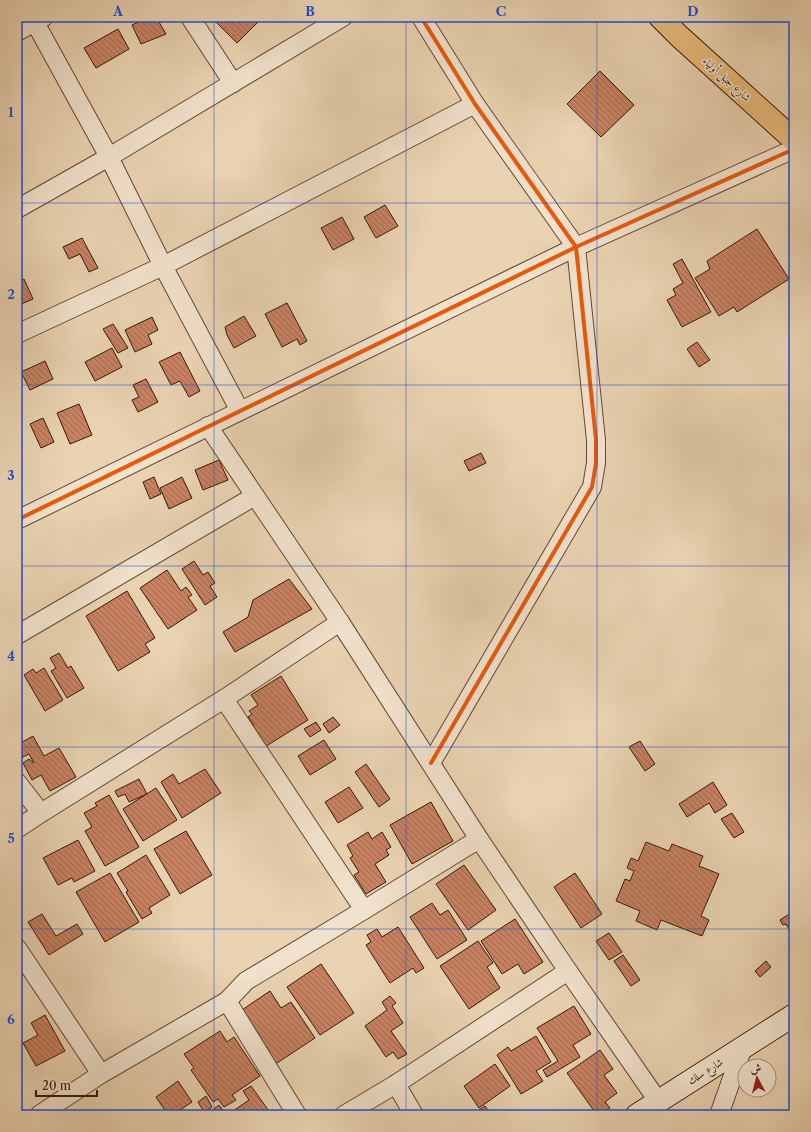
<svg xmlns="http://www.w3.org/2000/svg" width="811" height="1132" viewBox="0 0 811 1132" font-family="'Libre Caslon Text',Amiri,serif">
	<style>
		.building { fill: url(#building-back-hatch); stroke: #371706 }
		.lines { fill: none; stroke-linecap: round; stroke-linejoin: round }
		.street-casing { stroke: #644631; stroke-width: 20 }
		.secondary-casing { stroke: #371706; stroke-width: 24 }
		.highway-casing { stroke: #371706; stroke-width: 24 }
		.street { stroke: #f1e2cd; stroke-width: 18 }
		.secondary { stroke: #f1e2cd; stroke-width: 22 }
		.highway { stroke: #e5ba79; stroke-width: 22 }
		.cycleway-casing { stroke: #f1e2cd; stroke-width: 6 }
		.cycleway { stroke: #e8590c; stroke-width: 4 }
		.grid { fill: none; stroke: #1d4ed8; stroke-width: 1; stroke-opacity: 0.55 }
		.labels { text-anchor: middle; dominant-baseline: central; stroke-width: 3; stroke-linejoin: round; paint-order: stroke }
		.street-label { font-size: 11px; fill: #371706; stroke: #f1e2cd }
		.neatline { fill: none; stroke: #1d4ed8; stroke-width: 1.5 }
		.grid-label { font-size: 13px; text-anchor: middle; font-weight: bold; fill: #1d4ed8 }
	</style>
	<defs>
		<pattern id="building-back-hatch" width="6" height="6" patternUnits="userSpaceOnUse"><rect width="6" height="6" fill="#c88262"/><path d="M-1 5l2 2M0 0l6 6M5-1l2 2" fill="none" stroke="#a3694f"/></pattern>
	</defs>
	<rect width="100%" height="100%" fill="#ead3b2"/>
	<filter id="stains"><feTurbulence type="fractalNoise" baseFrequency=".005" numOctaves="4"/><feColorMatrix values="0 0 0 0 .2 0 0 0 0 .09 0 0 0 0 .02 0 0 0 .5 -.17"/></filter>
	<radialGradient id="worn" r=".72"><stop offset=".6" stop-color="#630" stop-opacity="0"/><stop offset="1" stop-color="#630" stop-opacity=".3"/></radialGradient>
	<g class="building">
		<path d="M150,17H156L166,34L141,44L132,25Z"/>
		<path d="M211,17H263L237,43Z"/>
		<path d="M118,29L129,49L96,68L84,48Z"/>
		<path d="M600,71L634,105L601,137L567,104Z"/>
		<path d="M385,205L398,226L376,238L364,217Z"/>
		<path d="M342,217L354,239L333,250L321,228Z"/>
		<path d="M757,229L789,279L737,312L734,307L719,316L695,278L710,269L707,261Z"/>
		<path d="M82,238L98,268L89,272L80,254L69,259L63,247Z"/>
		<path d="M682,259L711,312L682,327L667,300L676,295L673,289L683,283L673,264Z"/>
		<path d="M24,279L33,299L17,306V282Z"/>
		<path d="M287,303L307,341L300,345L297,339L282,347L265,314Z"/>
		<path d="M244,316L256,336L234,348L227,335L225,327Z"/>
		<path d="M152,317L158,330L148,335L152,344L135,352L125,330Z"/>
		<path d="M113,324L128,348L118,353L103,329Z"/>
		<path d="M697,342L710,360L699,367L687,349Z"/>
		<path d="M112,348L122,367L95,381L85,362Z"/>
		<path d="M180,352L200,391L189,397L180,381L171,385L159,362Z"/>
		<path d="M45,361L53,379L30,390L21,372Z"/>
		<path d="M146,379L158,402L138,412L132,400L139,397L133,385Z"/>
		<path d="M17,399L22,408L17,410Z"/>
		<path d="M79,404L92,435L70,444L57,413Z"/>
		<path d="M43,418L54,442L41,448L30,424Z"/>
		<path d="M481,453L486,463L469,471L464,461Z"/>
		<path d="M219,460L228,480L203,490L195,470Z"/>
		<path d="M154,477L161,494L150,499L143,482Z"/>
		<path d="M182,477L192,498L169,509L160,488Z"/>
		<path d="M194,561L203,575L208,572L215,583L210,586L217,597L205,605L182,569Z"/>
		<path d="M167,570L181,591L186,587L192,595L188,597L197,610L168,629L140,588Z"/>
		<path d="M289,579L312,609L235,652L223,632L248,617L253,600Z"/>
		<path d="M127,591L155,638L145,644L150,652L118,671L86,616Z"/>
		<path d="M59,653L68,668L71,666L84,688L67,698L51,671L56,668L50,658Z"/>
		<path d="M44,668L63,700L45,711L24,675L33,669L36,673Z"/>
		<path d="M281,676L308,720L263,748L251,727L254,725L248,717L252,714L249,711L258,705L251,695Z"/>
		<path d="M333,717L340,725L329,733L323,724Z"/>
		<path d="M316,722L321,730L310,737L304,729Z"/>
		<path d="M33,736L44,756L59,748L76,777L50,791L41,775L32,780L23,763L29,759L34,763L29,754L21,758L20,756L17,757V745Z"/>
		<path d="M324,740L336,759L310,775L298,756Z"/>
		<path d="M640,741L655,764L645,771L629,747Z"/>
		<path d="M366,764L390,799L379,807L355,772Z"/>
		<path d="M205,769L221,793L182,818L161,782L173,774L179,784Z"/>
		<path d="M139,779L147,794L129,802L125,794L118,797L115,791Z"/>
		<path d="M713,782L727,805L715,813L709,803L687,817L679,804Z"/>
		<path d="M349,787L363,808L338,823L325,802Z"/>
		<path d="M156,788L177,820L143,841L123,809Z"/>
		<path d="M109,795L139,847L105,866L85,831L92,827L84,813L97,806L95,803Z"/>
		<path d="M431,802L453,841L412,864L390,825Z"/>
		<path d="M732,813L744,832L734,838L721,819Z"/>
		<path d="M186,831L212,875L180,894L154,849Z"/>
		<path d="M368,832L372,839L382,832L391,847L386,850L389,855L375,864L386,882L366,894L354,875L359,872L350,858L353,856L347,845Z"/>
		<path d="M78,840L95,871L74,882L72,878L58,885L43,858Z"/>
		<path d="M646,842L669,851L672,844L703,856L699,866L719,874L701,916L709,920L702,936L661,920L657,930L636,921L640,911L616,901L625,879L630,881L634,871L627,868L631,858L638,861Z"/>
		<path d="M146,855L170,895L149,908L152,913L142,919L126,892L128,891L117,873Z"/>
		<path d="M464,865L496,910L468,930L436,884Z"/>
		<path d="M110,873L139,922L105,942L76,892Z"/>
		<path d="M575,873L602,914L581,928L554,887Z"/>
		<path d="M432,903L440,915L448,910L467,940L437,959L410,917Z"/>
		<path d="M794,911V937L786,924L783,925L780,920Z"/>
		<path d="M42,914L56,936L77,924L83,934L49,955L28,922Z"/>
		<path d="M515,919L543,962L524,974L518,964L502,974L481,941Z"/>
		<path d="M398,927L424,968L416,973L413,968L390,983L366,945L371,942L367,935L377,929L382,937Z"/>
		<path d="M609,933L622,952L609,960L596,941Z"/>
		<path d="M478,941L493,963L487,967L500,988L469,1009L440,966Z"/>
		<path d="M623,955L640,980L631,986L614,961Z"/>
		<path d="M766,961L771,967L760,977L755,971Z"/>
		<path d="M321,964L354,1013L320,1035L287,987Z"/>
		<path d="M270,991L281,1008L291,1002L315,1038L274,1065L239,1012Z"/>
		<path d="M390,996L396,1003L392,1006L403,1023L391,1031L407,1054L398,1059L393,1052L386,1057L365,1026L387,1010L382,1002Z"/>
		<path d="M574,1006L591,1034L573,1045L580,1057L547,1077L543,1070L558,1061L537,1028Z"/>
		<path d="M45,1015L65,1051L36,1066L23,1043L38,1035L31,1023Z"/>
		<path d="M220,1031L227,1042L234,1037L260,1076L232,1095L236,1100L224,1107L218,1099L213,1102L191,1070L194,1068L184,1054Z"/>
		<path d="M536,1036L551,1062L536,1071L543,1081L521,1094L497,1055L508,1047L511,1051Z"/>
		<path d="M600,1050L613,1069L604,1075L617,1093L605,1102L610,1108L600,1115H597L567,1073Z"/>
		<path d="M495,1064L510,1086L479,1108L464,1086Z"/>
		<path d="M178,1081L192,1102L177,1112L179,1115H168L156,1097Z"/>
		<path d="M251,1086L269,1111L263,1115H235L233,1111L249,1100L243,1091Z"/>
		<path d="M206,1096L212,1107L204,1112L198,1102Z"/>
		<path d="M219,1105L226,1114L225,1115H212L210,1112Z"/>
		<path d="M485,1106L491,1114L489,1115H478L476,1112Z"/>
	</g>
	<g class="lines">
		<defs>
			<g id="street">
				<path d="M32,17L109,157L163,266L240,411"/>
				<path d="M190,17L233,83"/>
				<path d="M421,17L475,104L576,247L596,440V463L592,487L431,763"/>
				<path d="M17,32L44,17"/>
				<path d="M17,209L109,157L343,17"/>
				<path d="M17,334L163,266L475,104"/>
				<path d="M208,426L340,622L479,839L568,971L658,1101"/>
				<path d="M17,520L576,247L794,149"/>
				<path d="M17,635L255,496"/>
				<path d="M224,699L364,910"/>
				<path d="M17,782L41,813"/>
				<path d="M17,829L41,813L224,699L340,622"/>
				<path d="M17,948L101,1074"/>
				<path d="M227,1001L297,1115"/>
				<path d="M396,1084L414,1115"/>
				<path d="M39,1115L101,1074L227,1001L246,981L364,910L479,839"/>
				<path d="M344,1115L396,1084L568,971"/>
				<path d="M719,1115L743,1047"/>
			</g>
			<path id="secondary" d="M637,1115L794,1015"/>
			<path id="highway" d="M660,17L679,36L794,140"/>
		</defs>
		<use href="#street" class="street-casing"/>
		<use href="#secondary" class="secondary-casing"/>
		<use href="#highway" class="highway-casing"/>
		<use href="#street" class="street"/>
		<use href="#secondary" class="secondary"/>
		<use href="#highway" class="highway"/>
		<defs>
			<g id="cycleway">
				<path d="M421,17L475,104L576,247L596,440V463L592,487L431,763"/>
				<path d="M17,520L576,247L794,149"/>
			</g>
		</defs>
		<use href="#cycleway" class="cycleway-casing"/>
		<use href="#cycleway" class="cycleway"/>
	</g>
	<path class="grid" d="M214,17V1115M406,17V1115M597,17V1115M17,203H794M17,385H794M17,566H794M17,747H794M17,929H794"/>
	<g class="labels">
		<g class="street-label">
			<text transform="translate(727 79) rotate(42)">شارع جبل أولياء</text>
			<text transform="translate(705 1071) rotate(-32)">شارع سلك</text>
		</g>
	</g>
	<rect width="811" height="1132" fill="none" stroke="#ead3b2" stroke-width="44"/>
	<g transform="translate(757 1078) rotate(353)"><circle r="19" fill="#f1e2cd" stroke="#a7917d"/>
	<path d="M0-3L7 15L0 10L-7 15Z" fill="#8f2418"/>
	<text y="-6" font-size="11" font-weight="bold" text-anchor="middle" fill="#371706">ش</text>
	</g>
	<path d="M36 1090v6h61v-6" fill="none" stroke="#371706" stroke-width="2"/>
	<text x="42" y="1090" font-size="12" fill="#371706" stroke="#f1e2cd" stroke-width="3" paint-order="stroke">20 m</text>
	<rect x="22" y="22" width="767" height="1088" class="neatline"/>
	<g class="grid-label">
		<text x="118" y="16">A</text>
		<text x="310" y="16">B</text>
		<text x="501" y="16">C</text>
		<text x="693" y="16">D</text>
		<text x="11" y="117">1</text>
		<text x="11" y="299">2</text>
		<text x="11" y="480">3</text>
		<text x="11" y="661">4</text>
		<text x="11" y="843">5</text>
		<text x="11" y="1024">6</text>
	</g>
	<rect width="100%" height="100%" filter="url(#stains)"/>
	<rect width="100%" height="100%" fill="url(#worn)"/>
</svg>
